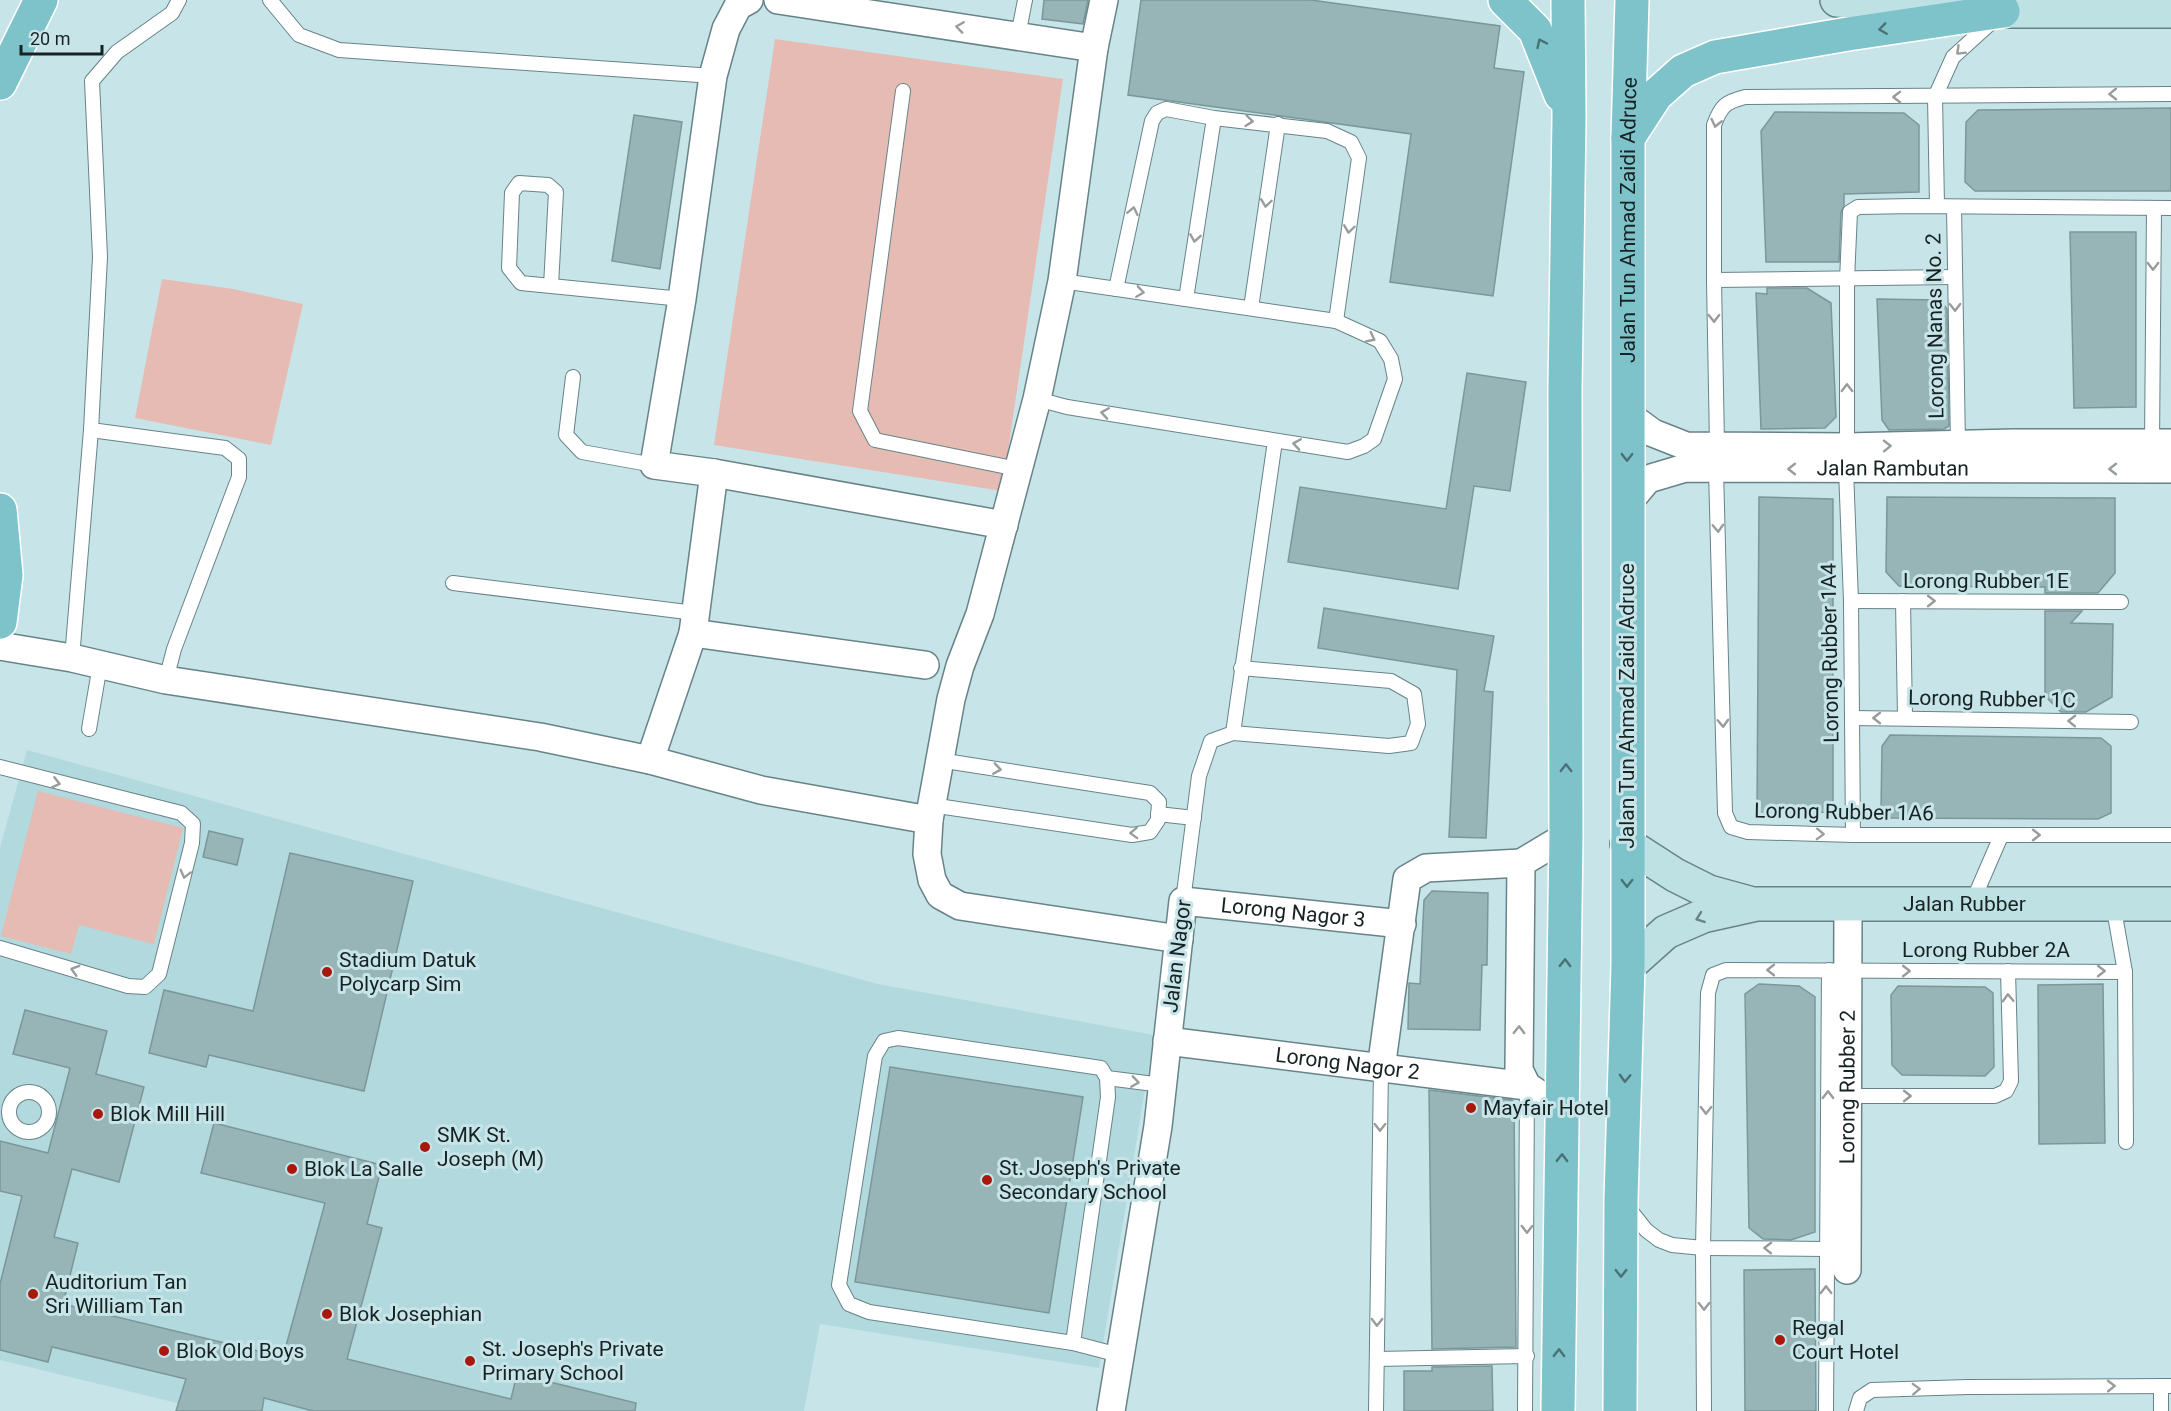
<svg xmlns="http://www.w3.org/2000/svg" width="2171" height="1411" viewBox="0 0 2171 1411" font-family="Roboto,sans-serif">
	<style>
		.built { fill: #b2d9de }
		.green { fill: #e6bbb3 }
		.building { fill: #97b4b7; stroke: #7b979a; stroke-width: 1.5 }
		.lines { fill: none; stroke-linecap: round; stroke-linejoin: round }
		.service-casing { stroke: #688387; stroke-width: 16 }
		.minor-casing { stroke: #688387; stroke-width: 30 }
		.secondary-casing { stroke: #688387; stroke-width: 36 }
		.primary-casing { stroke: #fff; stroke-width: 36 }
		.service { stroke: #fff; stroke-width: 14 }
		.minor { stroke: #fff; stroke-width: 27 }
		.secondary { stroke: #bee1e4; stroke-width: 33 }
		.primary { stroke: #7ec2ca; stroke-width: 33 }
		.oneway { stroke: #979c9c }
		.oneway2 { stroke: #4a7276 }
		.oneway3 { stroke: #6a8284 }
		.poi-dot { fill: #a9180d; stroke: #c7e5e9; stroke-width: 2 }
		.labels { text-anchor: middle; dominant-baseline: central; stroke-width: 6; stroke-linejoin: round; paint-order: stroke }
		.street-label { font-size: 21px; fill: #172223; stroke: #c7e5e9 }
		.poi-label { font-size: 21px; fill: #172223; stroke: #c7e5e9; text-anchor: start }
	</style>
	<rect width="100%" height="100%" fill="#c7e5e9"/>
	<path class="built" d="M27,750L878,984L1154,1035L1099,1368L820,1324L804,1411H210L0,1360V848Z"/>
	<g class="green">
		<path d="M775,39L1063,79L1002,491L714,445Z"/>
		<path d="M162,279L233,289L303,304L271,445L135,418Z"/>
		<path d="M38,791L183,828L154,944L79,925L71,954L1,936Z"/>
	</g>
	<g class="building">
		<path d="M1044,0H1088L1083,24L1042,19Z"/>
		<path d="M1141,0H1311L1500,26L1494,68L1524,72L1493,296L1390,282L1411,134L1128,95Z"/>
		<path d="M2171,108V191H1975L1965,182L1966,122L1978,110Z"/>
		<path d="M1775,112L1904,113L1919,125V192L1844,194V206L1841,212L1839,262H1766L1761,131Z"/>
		<path d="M634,115L682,122L660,269L612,261Z"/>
		<path d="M2070,232H2136V407L2074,408Z"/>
		<path d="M1767,288H1807L1831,303L1836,417L1825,428L1761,429L1756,293L1767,294Z"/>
		<path d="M1877,299L1940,300L1947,309L1949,426L1944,429L1889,430L1882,420Z"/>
		<path d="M1467,373L1526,382L1510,491L1474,486L1458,589L1288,562L1300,487L1446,509Z"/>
		<path d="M1759,497L1833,499V812L1757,814Z"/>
		<path d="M1887,497L2115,498V573L2098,593H2045V587L1899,586L1886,572Z"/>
		<path d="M1324,608L1494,636L1484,691L1493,692L1486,838L1449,837L1457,670L1318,648Z"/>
		<path d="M2045,611H2082L2071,623L2113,624L2112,697L2086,712H2061L2045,696Z"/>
		<path d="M1890,735L2101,738L2111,746V813L2098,819L1891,818L1881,809L1882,746Z"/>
		<path d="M209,831L243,839L237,865L203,857Z"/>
		<path d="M290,853L413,881L364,1091L209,1055L206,1067L149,1053L164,990L253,1011Z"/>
		<path d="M1432,891L1488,893L1487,965H1482L1480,1030L1408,1029L1409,983L1420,984L1424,900Z"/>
		<path d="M1759,984L1799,986L1815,997V1232L1791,1240L1763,1239L1749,1228L1745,994Z"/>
		<path d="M2103,984L2105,1143L2039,1144L2038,985Z"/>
		<path d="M1898,986L1985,987L1993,993L1994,1067L1985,1076L1902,1075L1892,1065L1891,995Z"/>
		<path d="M25,1010L107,1031L96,1074L144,1087L119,1182L72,1169L54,1237L78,1243L63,1304L283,1357L325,1203L201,1173L214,1123L382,1165L367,1224L382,1228L347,1359L511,1399L517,1374L636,1403L635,1411H313L264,1398L262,1411H176L186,1379L52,1347L48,1362L0,1350V1284L22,1196L0,1191V1141L48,1153L70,1068L13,1054Z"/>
		<path d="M890,1067L1083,1097L1049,1313L855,1282Z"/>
		<path d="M1429,1090L1512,1100L1514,1102L1516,1347L1432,1349Z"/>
		<path d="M1815,1269L1816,1411H1745L1744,1270Z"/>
		<path d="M1492,1366L1493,1411H1404V1371H1432V1367Z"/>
	</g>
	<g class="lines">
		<defs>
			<g id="service">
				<path d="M270,0L299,35L339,50L713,76"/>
				<path d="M1018,36L1025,0"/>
				<path d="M903,91L860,411L875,440L1017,469"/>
				<path d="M1937,206L1935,97L1953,57L1995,19"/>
				<path d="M1954,207L1958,445"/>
				<path d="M1714,280L1954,277"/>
				<path d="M551,286L556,192L548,185L519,183L512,193L509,268L521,283L682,299"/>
				<path d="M1116,289L1152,121L1157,113L1166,109L1214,118L1327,131L1351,142L1359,158L1336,321"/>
				<path d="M1186,299L1214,118"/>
				<path d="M1251,308L1278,124"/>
				<path d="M573,377L566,435L582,452L654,465"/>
				<path d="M1037,399L1067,407L1348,452L1364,446L1374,439L1395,379L1391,359L1380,341L1336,321L1062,281"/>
				<path d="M91,430L225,448L239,459V477L174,649L166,680"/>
				<path d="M2152,443L2154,208"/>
				<path d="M1717,445L1714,280V125C1721,106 1725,102 1745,97L2171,94"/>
				<path d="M1847,447V280L1850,212L1858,207L1913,206L2171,208"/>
				<path d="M1846,469L1851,601L1853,835"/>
				<path d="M1716,470L1725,813L1731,827L1748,832L1853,835H2171"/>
				<path d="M453,583L695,613"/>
				<path d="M1851,601L2121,602"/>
				<path d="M1903,601L1905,718"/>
				<path d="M72,658L91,430L100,257L92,81L117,52L172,13L179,0"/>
				<path d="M1852,718L2131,722"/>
				<path d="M89,729L100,665"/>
				<path d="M1233,733L1389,746L1411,743L1418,724L1414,694L1391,681L1241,668"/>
				<path d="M0,767L181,813L193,824L192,843L159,974L145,987L128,986L0,948"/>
				<path d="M931,805L1132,835L1150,832L1158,820L1159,802L1150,793L939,760"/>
				<path d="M1158,814L1194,818"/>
				<path d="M1183,901L1199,776L1211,741L1233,733L1275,441"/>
				<path d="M1972,903L2001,836"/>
				<path d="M2113,904L2125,972L2126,1142"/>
				<path d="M1107,1078L1162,1085"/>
				<circle cx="29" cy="1112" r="20"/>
				<path d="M1848,1096H1995L2006,1091L2011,1081L2008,971"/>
				<path d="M1626,1205L1646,1230L1659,1240L1672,1245L1703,1248L1827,1249"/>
				<path d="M1073,1343L1108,1097L1107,1078L1101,1068L898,1038L884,1041L875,1056L839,1285L849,1304L869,1312L1073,1343L1119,1355"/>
				<path d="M1377,1359L1527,1356"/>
				<path d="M2161,1386V1411"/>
				<path d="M1376,1411L1381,1069"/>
				<path d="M1525,1411L1527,1086"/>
				<path d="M1704,1411L1703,1248L1708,993L1713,975L1726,970L2125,972"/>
				<path d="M1826,1411L1829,970"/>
				<path d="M1856,1411L1860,1398L1872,1390L1968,1387L2171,1386"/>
			</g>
			<g id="minor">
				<path d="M749,0L738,6L726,29L713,76L682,299L654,465L714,473L1004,525"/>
				<path d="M778,0L1094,48"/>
				<path d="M1104,0L1094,48L1062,281L1037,399L980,614L960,666L951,699L929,820L927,854L932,880L940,895L960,906L1179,939"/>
				<path d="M1627,414L1653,433L1686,446L1847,447L2014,443H2171"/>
				<path id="s1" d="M1627,504L1648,479L1685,468L2171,469"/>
				<path d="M693,633L925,665"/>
				<path d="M0,646L72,658L166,680L540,737L650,760L761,790L929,820"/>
				<path d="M650,760L693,633L714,473"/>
				<path id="s2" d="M1167,1041L1527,1086"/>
				<path d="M1381,1069L1407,879L1426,868L1521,863"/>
				<path d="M1563,1110L1527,1086L1519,1070L1521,863L1566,836"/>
				<path id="s3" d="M1847,1270L1848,904"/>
				<path id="s4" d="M1111,1411L1158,1126L1183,901L1402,924"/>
			</g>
			<g id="secondary">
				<path d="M1837,0L2003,11H2171"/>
				<path d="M1627,844L1675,875L1709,892L1749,903"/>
				<path id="s5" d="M1628,966L1666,932L1703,916L1757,904H2171"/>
			</g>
			<g id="primary">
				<path d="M1505,0L1535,30L1561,95"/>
				<path d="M0,83L41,0"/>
				<path d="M1628,138L1656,95L1683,71L1715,57L1848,34L2003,11"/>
				<path d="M0,510L6,575L0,622"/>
				<path d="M1558,1411L1566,836L1565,389L1569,117L1568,0"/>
				<path id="s6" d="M1620,1411L1621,1199L1628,966V138L1632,0"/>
			</g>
		</defs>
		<use href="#service" class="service-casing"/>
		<use href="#minor" class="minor-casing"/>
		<use href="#secondary" class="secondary-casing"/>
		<use href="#primary" class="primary-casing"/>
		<use href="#service" class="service"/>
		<use href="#minor" class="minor"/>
		<use href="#secondary" class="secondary"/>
		<use href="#primary" class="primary"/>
	</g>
	<defs><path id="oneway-chevron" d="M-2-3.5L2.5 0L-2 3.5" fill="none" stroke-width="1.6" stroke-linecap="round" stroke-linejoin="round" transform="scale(1.5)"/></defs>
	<g class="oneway">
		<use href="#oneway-chevron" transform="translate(960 27) rotate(-172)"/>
		<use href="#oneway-chevron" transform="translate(1960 51) rotate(136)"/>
		<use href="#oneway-chevron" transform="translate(2113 94) rotate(179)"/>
		<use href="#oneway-chevron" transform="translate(1897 97) rotate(180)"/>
		<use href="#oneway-chevron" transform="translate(1249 121) rotate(6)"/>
		<use href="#oneway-chevron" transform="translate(1716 123) rotate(103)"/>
		<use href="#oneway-chevron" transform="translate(1266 203) rotate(98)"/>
		<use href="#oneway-chevron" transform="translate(1133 211) rotate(-78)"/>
		<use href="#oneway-chevron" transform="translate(1349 229) rotate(98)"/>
		<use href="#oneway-chevron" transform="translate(1195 238) rotate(99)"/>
		<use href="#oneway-chevron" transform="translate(2153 266) rotate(90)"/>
		<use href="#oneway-chevron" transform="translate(1140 292) rotate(8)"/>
		<use href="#oneway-chevron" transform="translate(1955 307) rotate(89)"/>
		<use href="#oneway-chevron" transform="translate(1714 318) rotate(89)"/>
		<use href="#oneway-chevron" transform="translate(1371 338) rotate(27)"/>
		<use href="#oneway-chevron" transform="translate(1847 388) rotate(-90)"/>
		<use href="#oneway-chevron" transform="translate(1105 413) rotate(-171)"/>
		<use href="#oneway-chevron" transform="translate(1297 444) rotate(-171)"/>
		<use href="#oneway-chevron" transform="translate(1887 446) rotate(-1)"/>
		<use href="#oneway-chevron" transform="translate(1792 469) rotate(180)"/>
		<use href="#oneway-chevron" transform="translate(2113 469) rotate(-180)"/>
		<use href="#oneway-chevron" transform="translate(1718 528) rotate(88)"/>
		<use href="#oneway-chevron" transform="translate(1931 601)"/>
		<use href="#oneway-chevron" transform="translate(1877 718) rotate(180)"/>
		<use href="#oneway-chevron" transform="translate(2072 721) rotate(-179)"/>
		<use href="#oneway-chevron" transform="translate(1723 723) rotate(88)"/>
		<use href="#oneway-chevron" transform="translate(997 769) rotate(9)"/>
		<use href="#oneway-chevron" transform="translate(56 783) rotate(14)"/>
		<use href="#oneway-chevron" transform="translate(1134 833) rotate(178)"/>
		<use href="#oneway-chevron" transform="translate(1820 834) rotate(2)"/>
		<use href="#oneway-chevron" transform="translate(2036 835)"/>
		<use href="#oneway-chevron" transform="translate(185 874) rotate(104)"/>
		<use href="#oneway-chevron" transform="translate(75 970) rotate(-164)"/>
		<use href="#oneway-chevron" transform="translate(1771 970) rotate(180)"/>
		<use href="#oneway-chevron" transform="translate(1906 971)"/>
		<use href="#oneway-chevron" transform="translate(2101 971)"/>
		<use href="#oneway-chevron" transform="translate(2008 998) rotate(-92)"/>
		<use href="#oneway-chevron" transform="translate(1519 1030) rotate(-89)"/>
		<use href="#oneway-chevron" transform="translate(1135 1082) rotate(8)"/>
		<use href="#oneway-chevron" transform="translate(1828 1095) rotate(-90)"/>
		<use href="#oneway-chevron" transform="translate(1907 1096)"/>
		<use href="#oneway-chevron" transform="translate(1706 1110) rotate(91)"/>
		<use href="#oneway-chevron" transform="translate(1380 1127) rotate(91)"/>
		<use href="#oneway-chevron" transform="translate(1527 1229) rotate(90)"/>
		<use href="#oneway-chevron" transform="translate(1768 1248) rotate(-179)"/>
		<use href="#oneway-chevron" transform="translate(1826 1290) rotate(-90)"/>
		<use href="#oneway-chevron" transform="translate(1704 1306) rotate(90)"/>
		<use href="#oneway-chevron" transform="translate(1377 1322) rotate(91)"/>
		<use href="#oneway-chevron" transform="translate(2111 1386) rotate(-1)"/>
		<use href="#oneway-chevron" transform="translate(1916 1389) rotate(-2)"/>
	</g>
	<g class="oneway2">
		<use href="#oneway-chevron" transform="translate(1883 29) rotate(172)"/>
		<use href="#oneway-chevron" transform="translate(1541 43) rotate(-115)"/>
		<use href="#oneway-chevron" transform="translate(1627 457) rotate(90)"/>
		<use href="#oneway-chevron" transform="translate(1566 768) rotate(-90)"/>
		<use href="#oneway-chevron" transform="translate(1627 883) rotate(90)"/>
		<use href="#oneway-chevron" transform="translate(1565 963) rotate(-89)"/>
		<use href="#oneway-chevron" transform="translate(1625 1078) rotate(92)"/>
		<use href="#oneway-chevron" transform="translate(1562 1158) rotate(-89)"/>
		<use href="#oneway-chevron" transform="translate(1621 1273) rotate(90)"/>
		<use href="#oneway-chevron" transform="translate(1559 1353) rotate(-89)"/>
	</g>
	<use class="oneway3" href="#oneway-chevron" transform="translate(1700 918) rotate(160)"/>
	<g class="poi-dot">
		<circle cx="327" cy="972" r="6"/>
		<circle cx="1471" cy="1108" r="6"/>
		<circle cx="98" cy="1114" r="6"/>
		<circle cx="425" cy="1147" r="6"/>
		<circle cx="292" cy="1169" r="6"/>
		<circle cx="987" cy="1180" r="6"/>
		<circle cx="33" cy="1294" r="6"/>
		<circle cx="327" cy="1314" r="6"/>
		<circle cx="1780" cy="1340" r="6"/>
		<circle cx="164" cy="1351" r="6"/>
		<circle cx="470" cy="1361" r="6"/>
	</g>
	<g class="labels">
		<g class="street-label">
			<text stroke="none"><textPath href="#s6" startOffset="1191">Jalan Tun Ahmad Zaidi Adruce</textPath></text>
			<text transform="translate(1935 326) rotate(-91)">Lorong Nanas No. 2</text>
			<text stroke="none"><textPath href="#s1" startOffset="279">Jalan Rambutan</textPath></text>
			<text x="1986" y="581">Lorong Rubber 1E</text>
			<text transform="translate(1830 653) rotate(-91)">Lorong Rubber 1A4</text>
			<text transform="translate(1992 699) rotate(1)">Lorong Rubber 1C</text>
			<text transform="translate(1627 706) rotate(-90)">Jalan Tun Ahmad Zaidi Adruce</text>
			<text transform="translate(1844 812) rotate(1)">Lorong Rubber 1A6</text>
			<text stroke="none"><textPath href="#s5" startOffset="354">Jalan Rubber</textPath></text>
			<text stroke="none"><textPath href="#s4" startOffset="626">Lorong Nagor 3</textPath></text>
			<text x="1986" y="950">Lorong Rubber 2A</text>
			<text transform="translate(1177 956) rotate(-83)">Jalan Nagor</text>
			<text stroke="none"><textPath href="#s2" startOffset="182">Lorong Nagor 2</textPath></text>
			<text stroke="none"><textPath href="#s3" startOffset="183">Lorong Rubber 2</textPath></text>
		</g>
		<g class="poi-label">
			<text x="339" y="960">Stadium Datuk<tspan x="339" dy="24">Polycarp Sim</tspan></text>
			<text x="1483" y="1108">Mayfair Hotel</text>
			<text x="110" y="1114">Blok Mill Hill</text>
			<text x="437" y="1135">SMK St.<tspan x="437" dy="24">Joseph (M)</tspan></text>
			<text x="999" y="1168">St. Joseph's Private<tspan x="999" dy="24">Secondary School</tspan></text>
			<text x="304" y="1169">Blok La Salle</text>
			<text x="45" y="1282">Auditorium Tan<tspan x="45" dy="24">Sri William Tan</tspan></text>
			<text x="339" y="1314">Blok Josephian</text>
			<text x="1792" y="1328">Regal<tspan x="1792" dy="24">Court Hotel</tspan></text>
			<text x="482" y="1349">St. Joseph's Private<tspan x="482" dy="24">Primary School</tspan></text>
			<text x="176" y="1351">Blok Old Boys</text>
		</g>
	</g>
	<path d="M21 45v9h81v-9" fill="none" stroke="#172223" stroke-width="3"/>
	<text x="30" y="45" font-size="18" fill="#172223" stroke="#c7e5e9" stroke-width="4.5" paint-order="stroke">20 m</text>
</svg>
